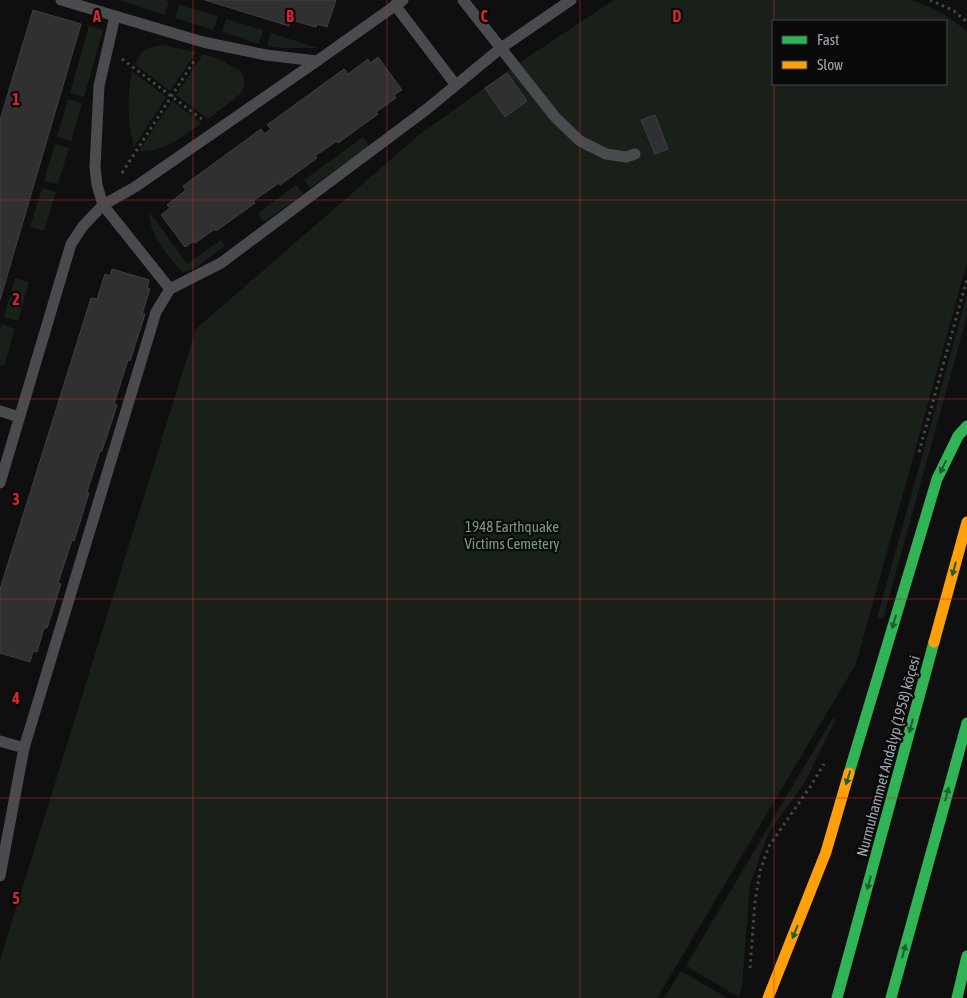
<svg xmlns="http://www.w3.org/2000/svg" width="967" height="998" viewBox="0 0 967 998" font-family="'Asap Condensed',sans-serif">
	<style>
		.green { fill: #19201a; fill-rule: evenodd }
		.building { fill: #303032; stroke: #3e4044 }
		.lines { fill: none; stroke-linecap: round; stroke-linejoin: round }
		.path { stroke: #45474a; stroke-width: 3; stroke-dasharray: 2.5 4; stroke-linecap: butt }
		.lane { stroke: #4a4b4f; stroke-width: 11 }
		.fast { stroke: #30b455; stroke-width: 11 }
		.slow { stroke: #ff9f0a; stroke-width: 11 }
		.oneway { fill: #1d5f30 }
		.grid { fill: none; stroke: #d62828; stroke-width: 1; stroke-opacity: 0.55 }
		.labels { text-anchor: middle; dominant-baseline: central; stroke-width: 4.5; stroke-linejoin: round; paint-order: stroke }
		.park-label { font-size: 15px; fill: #779c78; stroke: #0a0a0b }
		.street-label { font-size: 15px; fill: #a0a6b1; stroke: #0a0a0b }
		.grid-label { font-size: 16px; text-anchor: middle; font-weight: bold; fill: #d62828; stroke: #0a0a0b; stroke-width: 4.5; stroke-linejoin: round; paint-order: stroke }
	</style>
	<rect width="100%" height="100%" fill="#0f0f10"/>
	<g class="green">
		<path d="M118,0H165L169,1L165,15Z"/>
		<path d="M614,0H911C933,7 950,16 967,32V262L856,664L657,998H0V960L196,329L419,135L522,61ZM773,21H946V84H773Z"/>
		<path d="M179,5L218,16L213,30L175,18Z"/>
		<path d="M226,19L263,30L259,44L222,32Z"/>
		<path d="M89,26L103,30L84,97L70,93Z"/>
		<path d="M271,33L318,48H282L267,46Z"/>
		<path d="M162,45L196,52L170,91L135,64C141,51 147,47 162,45Z"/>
		<path d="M203,54L219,59L241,71C245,79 246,86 240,94L208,119L176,95Z"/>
		<path d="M132,71L166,97L134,147C127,122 127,96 132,71Z"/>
		<path d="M68,99L82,103L71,141L57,137Z"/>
		<path d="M172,101L202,123C183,136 163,153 139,151Z"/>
		<path d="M363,137L369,146L310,188L304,180Z"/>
		<path d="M55,144L69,148L58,184L44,181Z"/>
		<path d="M296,185L303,194L264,222L258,213Z"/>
		<path d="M42,188L56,192L44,231L30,227Z"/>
		<path d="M149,211L187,264L221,240L225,246L196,268L183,272L178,268C165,251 149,234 149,211Z"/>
		<path d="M15,278L29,282L18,321L4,317Z"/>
		<path d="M967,295V316L883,619L877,618Z"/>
		<path d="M2,324L15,329L4,366L0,365V330Z"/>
		<path d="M833,718L836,719L805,782L769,832L750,884L742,987L739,997L686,966Z"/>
		<path d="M681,971L727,998H664Z"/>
	</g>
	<g class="building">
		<path d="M205,0H336L327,27L317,24L316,27L291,20L289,26Z"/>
		<path d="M33,10L81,24L0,300V120Z"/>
		<path d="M378,57L402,90L394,95L396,98L376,112L378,114L338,143L337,141L315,156L317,158L280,185L279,183L253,201L255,203L216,231L215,229L195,243L194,241L185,247L161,215L170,208L167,205L186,190L183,186L261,129L264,134L271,129L267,125L344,69L348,74L368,59L370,63Z"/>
		<path d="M507,73L527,101L505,117L485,88Z"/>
		<path d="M655,115L668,149L655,154L641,120Z"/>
		<path d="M112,269L149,280L147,288L150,289L142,314H145L130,361L128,360L114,404L117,405L102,451H100L87,492L89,493L74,541L72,540L58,583L61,584L47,628H44L37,652L33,651L30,662L0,653V589L91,298L97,299L105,274L110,276Z"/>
	</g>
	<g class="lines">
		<g class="path">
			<path d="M930,0L954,11L967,22"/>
			<path d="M122,59L203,120"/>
			<path d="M122,173L196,58"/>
			<path d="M919,452L967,279"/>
			<path d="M750,968L755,902L760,871L769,846L810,787L824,764"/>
		</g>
		<g class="lane">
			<path d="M61,0L203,42L266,55L317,61"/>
			<path d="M463,0L555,117L580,141L606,154L626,157L635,154"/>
			<path d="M395,5L455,84"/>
			<path d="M115,16L99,86L95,167L97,185L103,205L170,289"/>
			<path d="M0,411L19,417"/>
			<path d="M0,483L71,244L83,226L103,205L135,187L317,61L403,0"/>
			<path d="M0,741L24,748L0,876"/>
			<path d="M24,748L156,312L170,289L221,263L427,109L501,48L571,0"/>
		</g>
		<g class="fast">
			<path d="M849,773L937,479L958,436L967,426"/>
			<path d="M837,998L934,642"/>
			<path d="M891,998L967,723"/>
			<path d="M957,998L967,956"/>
		</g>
		<g class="slow">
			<path d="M934,642L967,522"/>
			<path d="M768,998L826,852L849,773"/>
		</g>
	</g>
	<defs><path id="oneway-solid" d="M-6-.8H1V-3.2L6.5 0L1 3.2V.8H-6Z" transform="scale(1.25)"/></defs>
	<g class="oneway">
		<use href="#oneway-solid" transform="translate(943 467) rotate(116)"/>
		<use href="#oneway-solid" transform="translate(954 569) rotate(105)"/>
		<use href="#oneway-solid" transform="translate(894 622) rotate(106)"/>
		<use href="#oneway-solid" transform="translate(911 726) rotate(105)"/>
		<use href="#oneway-solid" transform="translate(848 778) rotate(107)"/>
		<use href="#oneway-solid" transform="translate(947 794) rotate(-75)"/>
		<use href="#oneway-solid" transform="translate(869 883) rotate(105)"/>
		<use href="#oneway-solid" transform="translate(795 932) rotate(112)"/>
		<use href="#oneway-solid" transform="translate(904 951) rotate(-75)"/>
	</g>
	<path class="grid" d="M193,0V998M387,0V998M580,0V998M774,0V21M774,84V998M0,200H967M0,399H967M0,599H967M0,798H967"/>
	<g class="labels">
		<g class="park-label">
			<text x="512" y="526">1948 Earthquake<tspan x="512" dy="17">Victims Cemetery</tspan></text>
		</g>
		<g class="street-label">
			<text transform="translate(888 756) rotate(-75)">Nurmuhammet Andalyp (1958) köçesi</text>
		</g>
	</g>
	<g class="grid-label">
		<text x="97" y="22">A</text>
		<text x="290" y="22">B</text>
		<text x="484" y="22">C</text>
		<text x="677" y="22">D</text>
		<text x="16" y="105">1</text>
		<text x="16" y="305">2</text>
		<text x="16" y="505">3</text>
		<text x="16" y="704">4</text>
		<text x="16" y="904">5</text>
	</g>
	<rect x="772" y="20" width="175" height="65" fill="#0a0a0b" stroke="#46484d"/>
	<rect x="782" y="36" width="25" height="8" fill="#30b455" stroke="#46484d"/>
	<text x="817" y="45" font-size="15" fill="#a0a6b1">Fast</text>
	<rect x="782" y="61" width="25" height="8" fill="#ff9f0a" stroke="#46484d"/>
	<text x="817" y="70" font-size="15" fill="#a0a6b1">Slow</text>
</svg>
